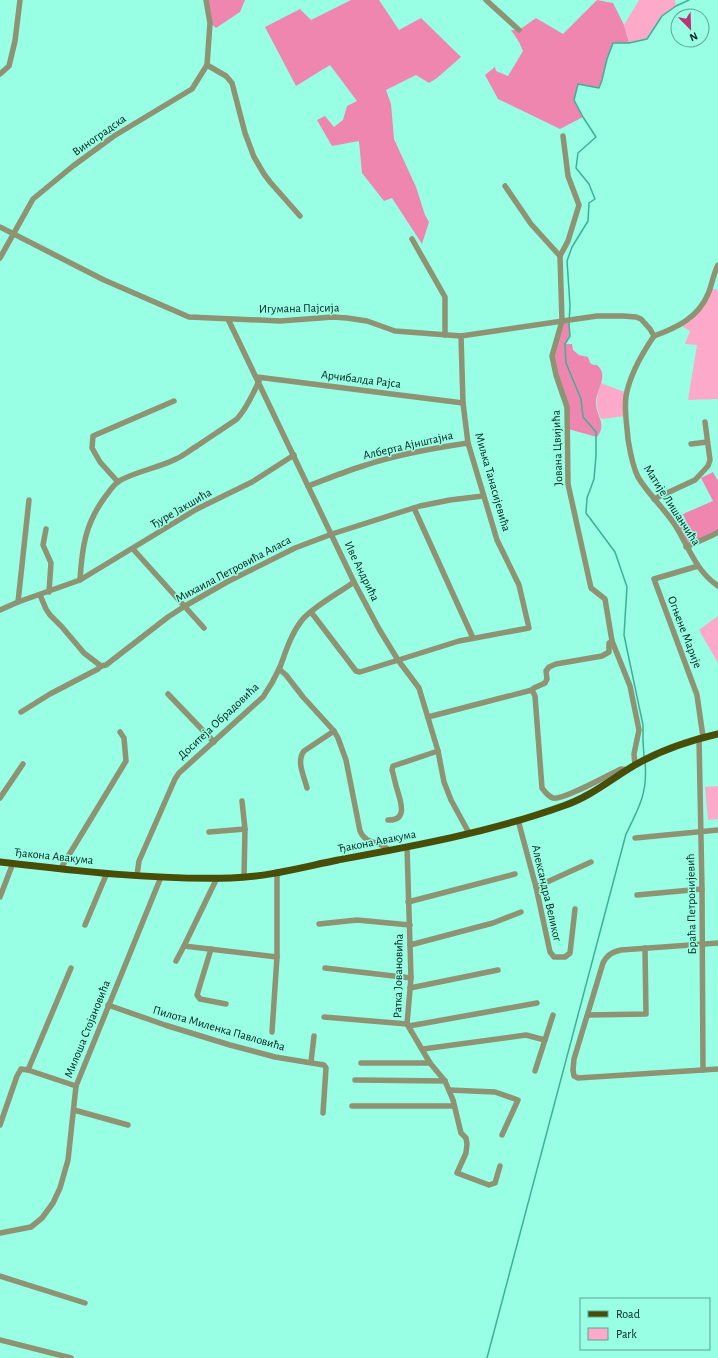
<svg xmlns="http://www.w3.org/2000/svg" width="718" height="1358" viewBox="0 0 718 1358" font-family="'Alegreya Sans',sans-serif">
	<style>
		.green { fill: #fda9c9 }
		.forest { fill: #ef86b0 }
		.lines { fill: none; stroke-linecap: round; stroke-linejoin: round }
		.stream { stroke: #3eb097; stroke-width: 1.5 }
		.minor { stroke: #8e9373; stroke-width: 5.5 }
		.major { stroke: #484e08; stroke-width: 7 }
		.labels { text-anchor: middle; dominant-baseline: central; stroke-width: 3; stroke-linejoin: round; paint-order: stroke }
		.street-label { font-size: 12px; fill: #002019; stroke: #98fee4 }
	</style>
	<rect width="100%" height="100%" fill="#98fee4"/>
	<g class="green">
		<path d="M639,0H675L676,6L662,16L647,39L629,43L624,25Z"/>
		<path d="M710,288L718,290V399L688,400L697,345L685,344L690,331L680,325L690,319Z"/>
		<path d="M601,383L627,393L626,416L601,419C595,404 596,399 601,383Z"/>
		<path d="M718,616V663L699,630Z"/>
		<path d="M718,786V819L708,820L705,787Z"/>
	</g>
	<g class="forest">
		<path d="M206,0H245L240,12L216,28L210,23Z"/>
		<path d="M351,0H379L399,30L421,18L461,57L437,78L429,83L416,75L386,90L391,104L394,139L416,187L425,215L429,222L422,244L392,198L384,201L362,173L359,141L332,146L317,120L325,116L334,127L343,120L347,106L357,101L330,65L296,86L265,27L300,9L311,20Z"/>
		<path d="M597,0L613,3L624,25L629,43H613L607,59L602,80L599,88L578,84L574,100L583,117L560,129L498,99L485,75L495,67L496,71L508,76L523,51L519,42L511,30H519L536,18L563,34Z"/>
		<path d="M569,320L570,336L565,344H572L573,350L579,355L588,357C590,363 590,365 597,365C609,375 597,389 596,401C595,415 608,424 597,437L568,429L567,407L552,356L562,321Z"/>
		<path d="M713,472L718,481V532L686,547L675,526L686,521L683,514L713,501L701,478Z"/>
	</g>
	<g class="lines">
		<g class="stream">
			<path d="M644,756L643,741V725L624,635L627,587L615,552L586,513L587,498L594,479L596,456V432L583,417L581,399L566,363L565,344L570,336L569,324L570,305L567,261L572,247L588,221L589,203L595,199L589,184L576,168L578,153L596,137L583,117L574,100L578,84L599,88L602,80L607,59L613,43H629L647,39L662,16L676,6L689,0"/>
			<path d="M487,1358L626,834C639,808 648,792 645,762"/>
		</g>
		<g class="minor">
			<path d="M486,0L519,30"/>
			<path d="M207,65L226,76L232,83L245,133L254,157L264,174L270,182L300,216"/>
			<path d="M0,74L9,66L15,41L20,0"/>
			<path d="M563,136L568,176L579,205L568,241L560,256L562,321L552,356L556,375L567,407L568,484L591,588L605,599L612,641L630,686L639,730L634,754L635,765"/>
			<path d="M505,186L531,224L560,256"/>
			<path d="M0,227L104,280L189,317L280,321L333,317L347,318L367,321L395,331L461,336L597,316H623L636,317L641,319L650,329L654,336"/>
			<path d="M412,239L445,297V335"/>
			<path d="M0,258L33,199L73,166L114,136L192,89L207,65L210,23L206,0"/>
			<path d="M228,319L354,582L379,629L398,660L419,688L438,751L444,782L451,800L469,833"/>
			<path d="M654,336C641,355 630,374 626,396C624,410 627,425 628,439C630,451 632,465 638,477C648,494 664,508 675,525C689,547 695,570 718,586"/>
			<path d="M654,336C676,328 698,318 708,294C712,285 713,275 718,265"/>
			<path d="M257,377L463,403"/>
			<path d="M691,444L707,442"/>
			<path d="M118,482L100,462L92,448L93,436L174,401"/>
			<path d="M308,486C327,479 346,471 366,465C399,454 434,448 468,443"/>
			<path d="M654,499L695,480L708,466L710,460L705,422"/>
			<path d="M414,508L473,638"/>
			<path d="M46,529L43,545L51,563L49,592"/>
			<path d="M686,547L713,535L718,532"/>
			<path d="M133,549L204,628"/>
			<path d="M698,566L654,579L697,695L703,737"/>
			<path d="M80,580L197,509L252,482L294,455"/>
			<path d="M40,595L46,609L50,615L62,627L84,653L101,666"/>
			<path d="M18,602L29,500"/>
			<path d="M0,610L18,602L80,580C82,548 85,524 105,497C109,492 113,485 119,481C137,471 158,468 176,459C183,456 190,450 197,446C210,437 224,428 237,419C247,408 253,394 259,381"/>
			<path d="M311,612L356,671L360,672L459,641L529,628L519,585L497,540L468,443L463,403L461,336"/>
			<path d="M101,666L106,665L168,617L185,606L227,582L295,548L332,534L420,506L450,500L483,496"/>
			<path d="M279,669L286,675L303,697L334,731L338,738L346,760L360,831C367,847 381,839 389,851"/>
			<path d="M532,690L535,696L542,788C545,792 549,797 553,798C562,801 610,774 621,769L628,770"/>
			<path d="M532,690L534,688L545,683L547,679L546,671L549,667L556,664L602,656L609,652V643L612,641"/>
			<path d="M168,694L214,742"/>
			<path d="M21,712L50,694L98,669L101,666"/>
			<path d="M428,717L532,690"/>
			<path d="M699,738L702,889L703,1070"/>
			<path d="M307,788C304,776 296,761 304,751L334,731"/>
			<path d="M0,798L23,764"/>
			<path d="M242,801L245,829L244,877"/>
			<path d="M388,820C409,821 400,800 397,789C395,783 394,776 392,770L393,766L438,751"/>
			<path d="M518,820L536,887L550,952L554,957H565L570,953L575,909"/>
			<path d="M209,832L245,829"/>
			<path d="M635,838L718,830"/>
			<path d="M407,847L411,978L407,1024L430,1063L445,1081L453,1100L461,1133L466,1138L467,1144L466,1153L457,1173L489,1185L495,1183L500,1166"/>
			<path d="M61,868L126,761L124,738L120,732"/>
			<path d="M137,875L139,861L175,779L179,773L263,697C270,687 275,678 280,667C286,651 291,634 302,620C314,606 339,593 354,582"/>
			<path d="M217,878L184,946L277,957"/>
			<path d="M536,887L591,862"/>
			<path d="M637,895L702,889"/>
			<path d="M0,897L13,863"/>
			<path d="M408,902L515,874"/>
			<path d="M319,924L357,920L410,925"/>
			<path d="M85,925L107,873"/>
			<path d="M718,943L621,950C612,952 607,955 603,963L574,1059L573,1070L574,1076L578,1078L718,1069"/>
			<path d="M410,945L493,923L521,912"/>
			<path d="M211,949L197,995L200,999L226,1004"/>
			<path d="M176,961L184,946"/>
			<path d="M325,968L411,978"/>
			<path d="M410,988L498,970"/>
			<path d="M108,1005L165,1025L230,1045L275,1057L324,1065L326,1068L323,1113"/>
			<path d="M588,1015L646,1014L645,948"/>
			<path d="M324,1017L407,1024"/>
			<path d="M409,1026L537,1003"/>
			<path d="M272,1032L277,957V872"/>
			<path d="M423,1049L526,1035L545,1040"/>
			<path d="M311,1062L314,1036"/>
			<path d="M361,1063H430"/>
			<path d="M28,1070L71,968"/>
			<path d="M535,1071L553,1015"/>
			<path d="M355,1080L445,1081"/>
			<path d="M449,1090L495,1092L518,1100L502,1135"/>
			<path d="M352,1106H454"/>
			<path d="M74,1110L128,1125"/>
			<path d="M0,1125L17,1076L21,1069L28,1070L76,1086"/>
			<path d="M0,1233L31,1227L42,1218L53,1203L60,1188L68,1160L76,1086L161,877"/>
			<path d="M0,1276L85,1303"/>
			<path d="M0,1340L71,1358"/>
		</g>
		<path class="major" d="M0,862C76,871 154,880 231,878C267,877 303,867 338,860C414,846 491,832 563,806C590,797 611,779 635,765C661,750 688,741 718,734"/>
	</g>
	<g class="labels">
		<g class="street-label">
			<text transform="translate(99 135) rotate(-35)">Виноградска</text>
			<text transform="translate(299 308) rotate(-1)">Игумана Пајсија</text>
			<text transform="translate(361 379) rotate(7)">Арчибалда Рајса</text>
			<text transform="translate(408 445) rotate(-13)">Алберта Ајнштајна</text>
			<text transform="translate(557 448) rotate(-92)">Јована Цвијића</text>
			<text transform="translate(493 482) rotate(74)">Миљка Танасијевића</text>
			<text transform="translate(672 505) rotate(57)">Матије Лишанчића</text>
			<text transform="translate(181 508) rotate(-30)">Ђуре Јакшића</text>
			<text transform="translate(233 569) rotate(-28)">Михаила Петровића Аласа</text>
			<text transform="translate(362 571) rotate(64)">Иве Андрића</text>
			<text transform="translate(685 632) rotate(69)">Огњене Марије</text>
			<text transform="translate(218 721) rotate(-43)">Доситеја Обрадовића</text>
			<text transform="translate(377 841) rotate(-11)">Ђакона Авакума</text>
			<text transform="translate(54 856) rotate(6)">Ђакона Авакума</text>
			<text transform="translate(547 893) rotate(77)">Александра Великог</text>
			<text transform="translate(691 904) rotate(-91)">Браћа Петронијевић</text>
			<text transform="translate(398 976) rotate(-89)">Ратка Јовановића</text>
			<text transform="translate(219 1028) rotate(16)">Пилота Миленка Павловића</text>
			<text transform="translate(87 1029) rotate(-68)">Милоша Стојановића</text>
		</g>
	</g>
	<rect x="580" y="1298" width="130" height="52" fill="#98fee4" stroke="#5ba593"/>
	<rect x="588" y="1311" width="20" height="6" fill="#484e08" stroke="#5ba593"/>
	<text x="616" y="1318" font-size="12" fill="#002019">Road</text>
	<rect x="588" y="1328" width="20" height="12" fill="#fda9c9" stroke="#5ba593"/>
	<text x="616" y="1338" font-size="12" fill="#002019">Park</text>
	<g transform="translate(690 28) rotate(157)"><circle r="19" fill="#98fee4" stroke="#5ba593"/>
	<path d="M0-3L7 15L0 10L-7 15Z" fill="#ba3475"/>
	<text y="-6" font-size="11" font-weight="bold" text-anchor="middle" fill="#002019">N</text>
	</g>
</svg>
